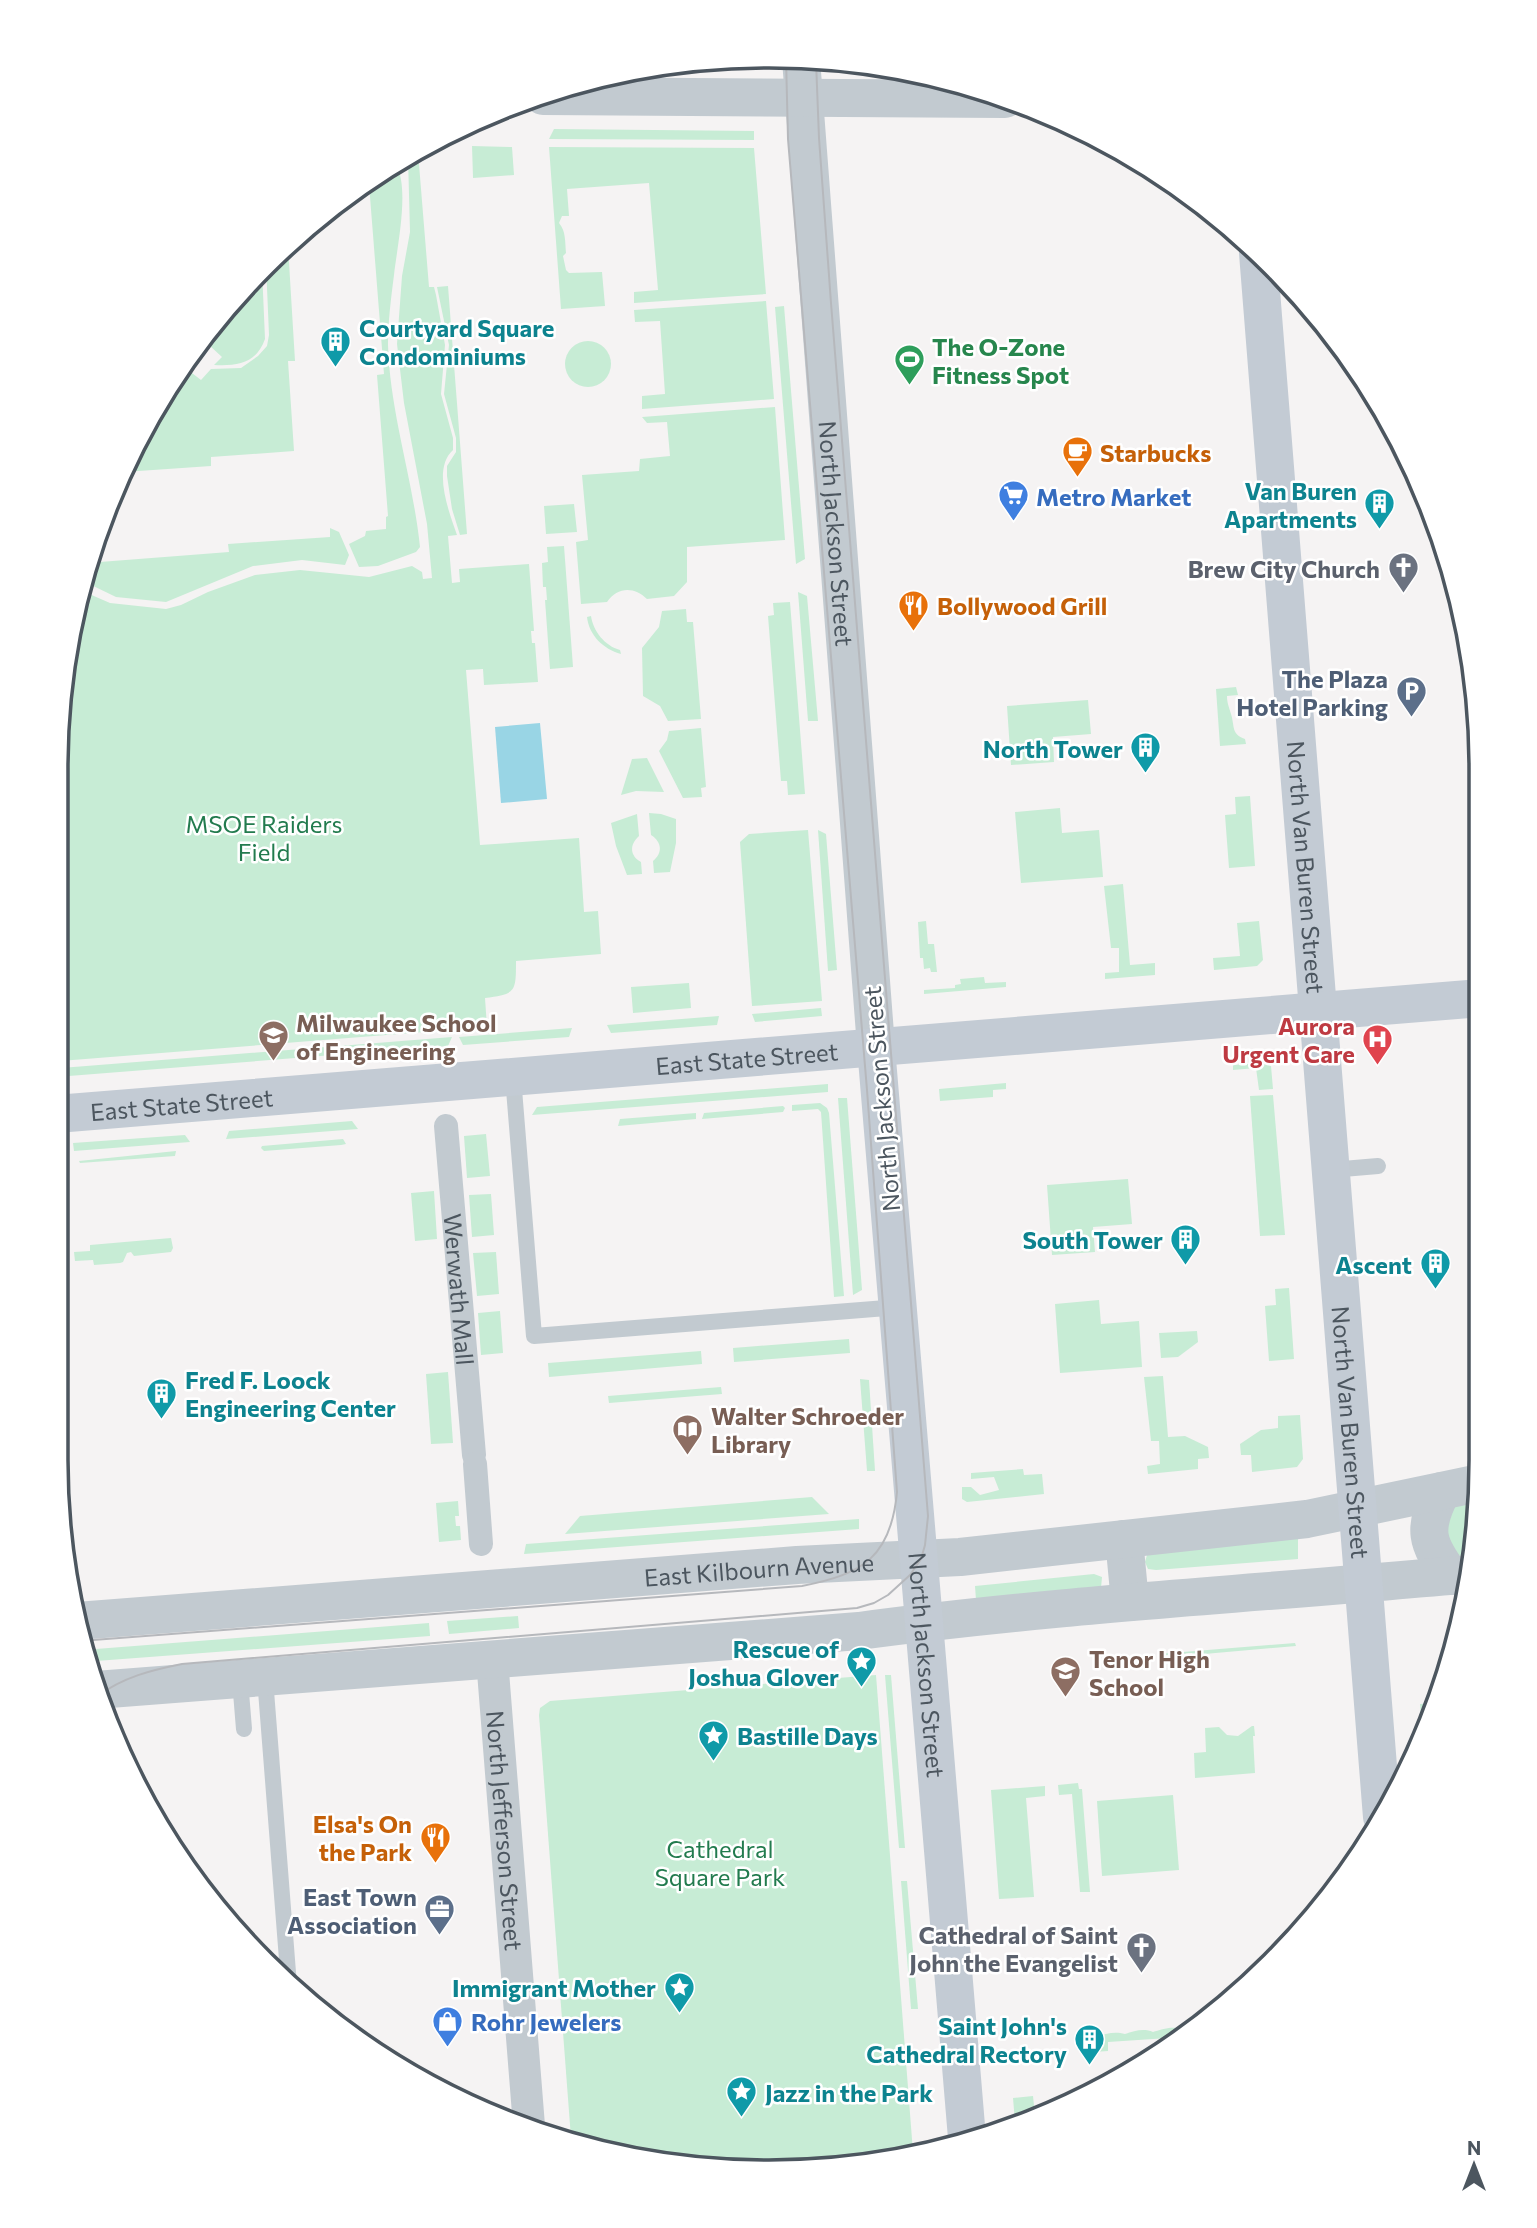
<svg xmlns="http://www.w3.org/2000/svg" width="1537" height="2228" viewBox="0 0 1537 2228" font-family="Commissioner,sans-serif">
	<style>
		.green { fill: #c7ecd5 }
		.water { fill: #99d5e5 }
		.lines { fill: none; stroke-linecap: round; stroke-linejoin: round }
		.service { stroke: #c2cad0; stroke-width: 16 }
		.pedestrian { stroke: #c2cad0; stroke-width: 24 }
		.minor { stroke: #c2cad0; stroke-width: 32 }
		.tertiary { stroke: #c2cad0; stroke-width: 38 }
		.secondary { stroke: #c3cbd4; stroke-width: 38 }
		.tram { stroke: #b6b8bc; stroke-width: 2 }
		.labels { text-anchor: middle; dominant-baseline: central; stroke-width: 5; stroke-linejoin: round; paint-order: stroke }
		.culture-label { font-size: 24px; font-weight: bold; fill: #0d838f; stroke: #fff; text-anchor: end }
		.leisure-label { font-size: 24px; font-weight: bold; fill: #27864d; stroke: #fff; text-anchor: start }
		.food-label { font-size: 24px; font-weight: bold; fill: #c56008; stroke: #fff; text-anchor: start }
		.shop-label { font-size: 24px; font-weight: bold; fill: #366cbe; stroke: #fff; text-anchor: start }
		.street-label { font-size: 24px; fill: #4c565f; stroke: #fff }
		.worship-label { font-size: 24px; font-weight: bold; fill: #5b616d; stroke: #fff; text-anchor: end }
		.service-label { font-size: 24px; font-weight: bold; fill: #4e5e75; stroke: #fff; text-anchor: end }
		.park-label { font-size: 24px; fill: #227b4e; stroke: #fff }
		.education-label { font-size: 24px; font-weight: bold; fill: #785e54; stroke: #fff; text-anchor: start }
		.health-label { font-size: 24px; font-weight: bold; fill: #be3a42; stroke: #fff; text-anchor: end }
		.rim { fill: none; stroke: #4c565f; stroke-width: 3.5 }
	</style>
	<rect width="100%" height="100%" fill="#f5f3f3"/>
	<g class="green">
		<path d="M554,129L754,131V140L549,139Z"/>
		<path d="M472,146L512,147L514,175L473,178Z"/>
		<path d="M549,147L754,148L766,294L634,303V292L658,290L649,183L567,189L569,216H562L559,223C566,231 565,242 566,253L563,256L566,270L569,273L602,272L605,306L561,309Z"/>
		<path d="M418,152L429,287H434L436,295L445,345L441,394L453,438V450C432,469 449,512 457,535L448,536L452,583L460,582L459,569L529,564L534,631H531L532,643H535L538,682L484,685L483,669L466,670L480,845L579,838L584,912L598,911L601,954L516,961C516,992 516,994 485,998L487,1027L60,1061L56,1058V768L70,630L80,590L110,603L166,609L181,605L208,592L255,575L300,570L369,577L412,566L422,572L423,579L432,578L427,524L404,403L397,344L402,276L410,232L408,157Z"/>
		<path d="M396,164C410,189 397,247 394,275C391,298 388,322 388,345C390,413 413,479 420,547L416,552L378,566L359,567L349,544L365,536L366,531L386,529V517L388,516L377,375L384,374L369,184H363Z"/>
		<path d="M288,246L295,361H288L294,451L211,457V466L124,472L151,413L184,370H188L201,380L211,369L241,368L258,356L267,346L269,335L266,264Z"/>
		<path d="M262,269L265,339C256,364 237,366 214,365L222,357L209,345L192,365H187Z"/>
		<path d="M448,286L467,534L460,535L452,509L447,476V466L456,452V438L444,394L449,345L437,287Z"/>
		<path d="M766,301L774,399L642,409V396L665,394L660,321L635,322L634,310Z"/>
		<path d="M784,306L805,559L796,564L775,307Z"/>
		<circle cx="588" cy="364" r="23"/>
		<path d="M775,407L785,540L687,547V582L674,596L647,599C634,586 617,587 607,602L581,604L576,542L588,540L582,475L639,471L640,459L670,456L667,422L647,423L642,417Z"/>
		<path d="M574,504L577,532L546,534L544,506Z"/>
		<path d="M330,528L339,532L349,555L345,565L302,560L253,566L166,602L116,597L83,581L87,563L229,552L228,544L330,537Z"/>
		<path d="M564,546L573,667L550,669L545,600H547L546,587H543L542,563L548,562L547,547Z"/>
		<path d="M798,592L807,596L818,721H808Z"/>
		<path d="M790,602L805,794L788,795L787,781H781L768,616L774,615L773,603Z"/>
		<path d="M686,609L687,622H693L701,719L668,721L660,706L643,696L642,648L659,627L662,611Z"/>
		<path d="M591,616C593,631 605,646 620,650L621,654C603,649 589,635 587,617Z"/>
		<path d="M1236,687L1238,695L1227,696C1227,703 1229,707 1231,714C1235,727 1231,734 1245,739L1246,744L1220,746L1216,689Z"/>
		<path d="M1088,700L1091,734L1053,737L1054,762L1011,765L1007,706Z"/>
		<path d="M701,728L706,787L701,788L702,797L683,798L659,751L667,740L669,731Z"/>
		<path d="M647,758L664,792L636,791L621,795L632,759Z"/>
		<path d="M1250,796L1255,866L1229,868L1225,815L1236,814L1235,797Z"/>
		<path d="M1060,808L1062,833L1099,830L1103,877L1021,883L1015,812Z"/>
		<path d="M649,813L661,814L676,819V843L670,872L654,873L653,861C663,853 662,842 651,835Z"/>
		<path d="M637,814L639,836C629,845 630,856 641,862L642,874L627,875L616,846L611,823Z"/>
		<path d="M808,830L822,1001L752,1006L740,842L749,834Z"/>
		<path d="M818,830L826,834L837,970L828,971Z"/>
		<path d="M1123,884L1130,965L1155,963V975L1105,979V973L1119,972V948H1111L1104,886Z"/>
		<path d="M926,921L928,944H934L937,972H931L930,968L924,969L923,958H920L918,922Z"/>
		<path d="M1259,921L1263,960L1257,966L1214,970L1213,958L1240,956L1237,923Z"/>
		<path d="M984,977L985,983L1006,982V987L924,994V990L955,988V985L961,984L960,979Z"/>
		<path d="M689,983L691,1008L633,1013L631,987Z"/>
		<path d="M821,1008L822,1016L755,1022L752,1014Z"/>
		<path d="M719,1016L717,1025L611,1033L607,1025Z"/>
		<path d="M572,1028L569,1037L463,1045L459,1037Z"/>
		<path d="M452,1037L448,1046L56,1077V1068H61Z"/>
		<path d="M1264,1063L1271,1066L1273,1089L1259,1090L1256,1068L1233,1070V1065Z"/>
		<path d="M1006,1083V1089L993,1090V1097L940,1101L939,1089Z"/>
		<path d="M828,1084V1092L532,1115L537,1107Z"/>
		<path d="M1273,1095L1285,1235L1260,1236L1250,1096Z"/>
		<path d="M838,1098H847L862,1290L853,1295Z"/>
		<path d="M820,1103L827,1108L829,1113L844,1296L834,1297L821,1112L818,1109L792,1111V1105Z"/>
		<path d="M783,1106L785,1108L783,1112L702,1119L704,1113Z"/>
		<path d="M696,1113V1119L618,1126L620,1119Z"/>
		<path d="M352,1121L358,1129L226,1139L229,1131Z"/>
		<path d="M486,1134L490,1176L467,1178L464,1136Z"/>
		<path d="M185,1135L190,1142L74,1151L73,1143Z"/>
		<path d="M343,1139L346,1144L341,1145L264,1151L261,1148L262,1146Z"/>
		<path d="M176,1151L175,1156L80,1163L79,1161Z"/>
		<path d="M1128,1179L1132,1224L1093,1227L1095,1252L1052,1255L1047,1185Z"/>
		<path d="M434,1191L437,1239L415,1241L411,1193Z"/>
		<path d="M491,1194L494,1235L472,1237L469,1195Z"/>
		<path d="M171,1238L173,1248L171,1252L134,1256L131,1252L127,1253L123,1262L120,1263L94,1265L93,1260L75,1261L74,1252L90,1251V1245Z"/>
		<path d="M496,1252L499,1294L477,1296L473,1253Z"/>
		<path d="M1289,1288L1294,1359L1269,1361L1265,1306L1276,1305L1275,1289Z"/>
		<path d="M1099,1300L1101,1324L1139,1321L1142,1367L1060,1373L1055,1304Z"/>
		<path d="M500,1311L503,1353L481,1355L478,1313Z"/>
		<path d="M1197,1331L1198,1342L1178,1357L1161,1358L1159,1333Z"/>
		<path d="M849,1339L850,1353L734,1362L733,1348Z"/>
		<path d="M701,1351L702,1364L549,1377L548,1363Z"/>
		<path d="M448,1372L453,1443L431,1444L426,1374Z"/>
		<path d="M1163,1376L1168,1437L1185,1436L1208,1447L1209,1458L1198,1459V1469L1148,1474L1147,1466L1160,1464L1159,1441H1151L1144,1377Z"/>
		<path d="M860,1379L869,1380L875,1471H867Z"/>
		<path d="M721,1387L722,1394L609,1403L608,1396Z"/>
		<path d="M1300,1415L1303,1459L1297,1467L1252,1472L1251,1455H1241L1240,1444L1261,1430L1278,1428V1416Z"/>
		<path d="M1023,1469L1024,1475L1042,1474L1044,1494L967,1502L962,1499V1487H971L980,1495L999,1490L994,1477L971,1479V1473Z"/>
		<path d="M812,1497L829,1514L565,1534L580,1516Z"/>
		<path d="M1477,1500L1471,1558L1452,1554L1443,1520L1451,1508Z"/>
		<path d="M458,1501L459,1516H455L456,1526H460L461,1540L439,1542L436,1503Z"/>
		<path d="M859,1519V1529L524,1554L526,1544Z"/>
		<path d="M1298,1537V1559L1156,1570L1148,1569L1145,1562L1147,1555Z"/>
		<path d="M1094,1574L1102,1577L1101,1588L976,1600L975,1586Z"/>
		<path d="M518,1616L519,1628L449,1634L447,1621Z"/>
		<path d="M429,1623L430,1636L96,1661V1649Z"/>
		<path d="M1295,1643L1296,1646L1193,1655L1192,1653L1158,1656V1654Z"/>
		<path d="M876,1675L913,2152L714,2167L676,2166L571,2138L539,1715L540,1708L550,1701Z"/>
		<path d="M885,1675H891L905,1848H899Z"/>
		<path d="M1435,1703L1423,1740L1420,1704Z"/>
		<path d="M1252,1726H1254L1255,1736H1253L1255,1773L1195,1778L1194,1753L1206,1752L1205,1728L1219,1727L1227,1735L1238,1736Z"/>
		<path d="M1078,1783L1079,1789H1082L1090,1892H1080L1072,1794L1059,1795L1058,1785Z"/>
		<path d="M1045,1786V1796L1026,1798L1034,1897L999,1899L991,1790Z"/>
		<path d="M1173,1795L1179,1870L1102,1876L1097,1801Z"/>
		<path d="M901,1881H907L918,2009H911Z"/>
		<path d="M1199,2026L1183,2037L1108,2042V2051L1094,2052L1095,2037C1106,2034 1114,2031 1125,2034C1134,2031 1144,2028 1153,2032C1161,2030 1173,2025 1182,2030Z"/>
		<path d="M1033,2096L1035,2115L1015,2122L1013,2098Z"/>
		<path d="M907,2158L813,2170L766,2169Z"/>
	</g>
	<path class="water" d="M540,723L547,799L501,803L495,727Z"/>
	<g class="lines">
		<g class="service">
			<path d="M513,1077L534,1336L899,1307"/>
			<path d="M1331,1170L1378,1166"/>
			<path d="M265,1678L289,1985"/>
			<path d="M240,1680L244,1729"/>
		</g>
		<g class="pedestrian">
			<path id="s1" d="M446,1126L474,1455"/>
			<path d="M475,1464L481,1544"/>
		</g>
		<path class="minor" id="s2" d="M492,1659L529,2126"/>
		<g class="tertiary">
			<path id="s3" d="M801,59L876,1047"/>
			<path d="M543,96L1005,99"/>
			<path d="M1442,1491C1422,1529 1426,1543 1451,1576"/>
			<path d="M1124,1539L1130,1602"/>
			<path id="s4" d="M77,1621L797,1565L960,1557L1307,1519L1479,1483"/>
			<path d="M96,1690L859,1631C1061,1604 1266,1593 1470,1574"/>
		</g>
		<g class="secondary">
			<path id="s5" d="M1258,253L1382,1817"/>
			<path id="s6" d="M876,1047L967,2138"/>
			<path id="s7" d="M56,1114L1481,998"/>
		</g>
		<g class="tram">
			<path d="M80,1641L802,1586C863,1574 891,1557 897,1492L867,1090L788,139L786,58"/>
			<path d="M98,1696C123,1677 152,1670 182,1664L857,1608L874,1603L888,1595L910,1575L921,1559L925,1545L928,1516L831,303L819,138L816,61"/>
		</g>
	</g>
	<defs>
		<symbol id="building-pin" viewBox="-11 -11 22 30"><path d="M0 17L-7.5 6A9.5 9.5 0 1 1 7.5 6Z" fill="#0f9aa8" stroke="#fff"/><path d="M-4-6H4V6H1V3H-1V6H-4ZM-2.5-4.3h1.7v1.8h-1.7ZM.8-4.3h1.7v1.8H.8ZM-2.5-1h1.7V.8h-1.7ZM.8-1h1.7V.8H.8Z" fill="#fff"/></symbol>
		<symbol id="stadium-pin" viewBox="-11 -11 22 30"><path d="M0 17L-7.5 6A9.5 9.5 0 1 1 7.5 6Z" fill="#2e9e5b" stroke="#fff"/><path d="M0-5a6.5 5 0 1 0 0 10a6.5 5 0 1 0 0-10ZM-3.5-1.8h7v3.6h-7Z" fill="#fff"/></symbol>
		<symbol id="cafe-pin" viewBox="-11 -11 22 30"><path d="M0 17L-7.5 6A9.5 9.5 0 1 1 7.5 6Z" fill="#e8710a" stroke="#fff"/><path d="M-5.5-4.5H6V0H3Q3 3.5 0 3.5H-2.5Q-5.5 3.5-5.5 0ZM3-3.2v2h1.7v-2ZM-6 4.5H4V6H-6Z" fill="#fff"/></symbol>
		<symbol id="supermarket-pin" viewBox="-11 -11 22 30"><path d="M0 17L-7.5 6A9.5 9.5 0 1 1 7.5 6Z" fill="#3f7fe0" stroke="#fff"/><path d="M-6-5.5h2.5l.6 2H6L4.5 2H-2.5L-4.4-4H-6ZM-1.5 3.2a1.3 1.3 0 1 0 .1 0ZM3 3.2a1.3 1.3 0 1 0 .1 0Z" fill="#fff"/></symbol>
		<symbol id="church-pin" viewBox="-11 -11 22 30"><path d="M0 17L-7.5 6A9.5 9.5 0 1 1 7.5 6Z" fill="#6b7280" stroke="#fff"/><path d="M-1.2-6h2.4v3.5h3.3v2.4h-3.3V6h-2.4V-.1h-3.3v-2.4h3.3Z" fill="#fff"/></symbol>
		<symbol id="restaurant-pin" viewBox="-11 -11 22 30"><path d="M0 17L-7.5 6A9.5 9.5 0 1 1 7.5 6Z" fill="#e8710a" stroke="#fff"/><path d="M-5-6h1v4h1v-4h1v4h1v-4h1v5L-1.5 .5V6h-2V.5L-5-1ZM5-6V6H3V1.5H1.5Q1.5-4 5-6Z" fill="#fff"/></symbol>
		<symbol id="parking-pin" viewBox="-11 -11 22 30"><path d="M0 17L-7.5 6A9.5 9.5 0 1 1 7.5 6Z" fill="#5c6f8a" stroke="#fff"/><path d="M-3.5-5.5H1a3.5 3.5 0 0 1 0 7H-1V5.5H-3.5ZM-1-3.4V-.6H.8a1.4 1.4 0 0 0 0-2.8Z" fill="#fff"/></symbol>
		<symbol id="university-pin" viewBox="-11 -11 22 30"><path d="M0 17L-7.5 6A9.5 9.5 0 1 1 7.5 6Z" fill="#8d6e63" stroke="#fff"/><path d="M0-5L7-2L0 1L-7-2ZM-4 1L0 2.5L4 1V4Q0 6-4 4Z" fill="#fff"/></symbol>
		<symbol id="hospital-pin" viewBox="-11 -11 22 30"><path d="M0 17L-7.5 6A9.5 9.5 0 1 1 7.5 6Z" fill="#e0444e" stroke="#fff"/><path d="M-5-5h3v3.5h4V-5h3V5h-3V1.5h-4V5h-3Z" fill="#fff"/></symbol>
		<symbol id="library-pin" viewBox="-11 -11 22 30"><path d="M0 17L-7.5 6A9.5 9.5 0 1 1 7.5 6Z" fill="#8d6e63" stroke="#fff"/><path d="M-6-4Q-3-5.5-.7-3.5V5Q-3 3-6 4ZM6-4Q3-5.5 .7-3.5V5Q3 3 6 4Z" fill="#fff"/></symbol>
		<symbol id="sight-pin" viewBox="-11 -11 22 30"><path d="M0 17L-7.5 6A9.5 9.5 0 1 1 7.5 6Z" fill="#0f9aa8" stroke="#fff"/><path d="M0-6L1.8-2.2L6-1.7L2.9 1.2L3.7 5.4L0 3.3L-3.7 5.4L-2.9 1.2L-6-1.7L-1.8-2.2Z" fill="#fff"/></symbol>
		<symbol id="school-pin" viewBox="-11 -11 22 30"><path d="M0 17L-7.5 6A9.5 9.5 0 1 1 7.5 6Z" fill="#8d6e63" stroke="#fff"/><path d="M0-5L7-2L0 1L-7-2ZM-4 1L0 2.5L4 1V4Q0 6-4 4Z" fill="#fff"/></symbol>
		<symbol id="office-pin" viewBox="-11 -11 22 30"><path d="M0 17L-7.5 6A9.5 9.5 0 1 1 7.5 6Z" fill="#5c6f8a" stroke="#fff"/><path d="M-6-3h4V-5.5h4V-3h4V5H-6ZM-1-4.5V-3h2v-1.5ZM-6 0V1H6V0Z" fill="#fff"/></symbol>
		<symbol id="shop-pin" viewBox="-11 -11 22 30"><path d="M0 17L-7.5 6A9.5 9.5 0 1 1 7.5 6Z" fill="#3f7fe0" stroke="#fff"/><path d="M-5-2.5h2.3a2.7 3.5 0 0 1 5.4 0H5L5.5 6h-11ZM-1.5-2.5h3a1.5 2.3 0 0 0-3 0Z" fill="#fff"/></symbol>
	</defs>
	<g fill-rule="evenodd">
		<use href="#building-pin" x="318" y="324" width="35" height="47"/>
		<use href="#stadium-pin" x="892" y="342" width="35" height="47"/>
		<use href="#cafe-pin" x="1060" y="434" width="35" height="47"/>
		<use href="#supermarket-pin" x="996" y="478" width="35" height="47"/>
		<use href="#building-pin" x="1362" y="486" width="35" height="47"/>
		<use href="#church-pin" x="1386" y="550" width="35" height="47"/>
		<use href="#restaurant-pin" x="896" y="588" width="35" height="47"/>
		<use href="#parking-pin" x="1394" y="674" width="35" height="47"/>
		<use href="#building-pin" x="1128" y="730" width="35" height="47"/>
		<use href="#university-pin" x="256" y="1018" width="35" height="47"/>
		<use href="#hospital-pin" x="1360" y="1022" width="35" height="47"/>
		<use href="#building-pin" x="1168" y="1222" width="35" height="47"/>
		<use href="#building-pin" x="1418" y="1246" width="35" height="47"/>
		<use href="#building-pin" x="144" y="1376" width="35" height="47"/>
		<use href="#library-pin" x="670" y="1412" width="35" height="47"/>
		<use href="#sight-pin" x="844" y="1644" width="35" height="47"/>
		<use href="#school-pin" x="1048" y="1654" width="35" height="47"/>
		<use href="#sight-pin" x="696" y="1718" width="35" height="47"/>
		<use href="#restaurant-pin" x="418" y="1820" width="35" height="47"/>
		<use href="#office-pin" x="422" y="1892" width="35" height="47"/>
		<use href="#church-pin" x="1124" y="1930" width="35" height="47"/>
		<use href="#sight-pin" x="662" y="1970" width="35" height="47"/>
		<use href="#shop-pin" x="430" y="2004" width="35" height="47"/>
		<use href="#building-pin" x="1072" y="2022" width="35" height="47"/>
		<use href="#sight-pin" x="724" y="2074" width="35" height="47"/>
	</g>
	<g class="labels">
		<g class="culture-label">
			<text x="359" y="327" text-anchor="start">Courtyard Square<tspan x="359" dy="28">Condominiums</tspan></text>
			<text x="1357" y="490">Van Buren<tspan x="1357" dy="28">Apartments</tspan></text>
			<text x="1123" y="748">North Tower</text>
			<text x="1163" y="1239">South Tower</text>
			<text x="1412" y="1264">Ascent</text>
			<text x="185" y="1379" text-anchor="start">Fred F. Loock<tspan x="185" dy="28">Engineering Center</tspan></text>
			<text x="839" y="1648">Rescue of<tspan x="839" dy="28">Joshua Glover</tspan></text>
			<text x="737" y="1735" text-anchor="start">Bastille Days</text>
			<text x="656" y="1987">Immigrant Mother</text>
			<text x="1067" y="2025">Saint John's<tspan x="1067" dy="28">Cathedral Rectory</tspan></text>
			<text x="765" y="2092" text-anchor="start">Jazz in the Park</text>
		</g>
		<g class="leisure-label">
			<text x="932" y="346">The O-Zone<tspan x="932" dy="28">Fitness Spot</tspan></text>
		</g>
		<g class="food-label">
			<text x="1100" y="452">Starbucks</text>
			<text x="937" y="605">Bollywood Grill</text>
			<text x="412" y="1823" text-anchor="end">Elsa's On<tspan x="412" dy="28">the Park</tspan></text>
		</g>
		<g class="shop-label">
			<text x="1036" y="496">Metro Market</text>
			<text x="471" y="2021">Rohr Jewelers</text>
		</g>
		<g class="street-label">
			<text stroke="none"><textPath href="#s3" startOffset="476">North Jackson Street</textPath></text>
			<text stroke="none"><textPath href="#s5" startOffset="616">North Van Buren Street</textPath></text>
			<text stroke="none"><textPath href="#s7" startOffset="693">East State Street</textPath></text>
			<text transform="translate(881 1099) rotate(-95)">North Jackson Street</text>
			<text stroke="none"><textPath href="#s7" startOffset="126">East State Street</textPath></text>
			<text stroke="none"><textPath href="#s1" startOffset="164">Werwath Mall</textPath></text>
			<text stroke="none"><textPath href="#s5" startOffset="1183">North Van Buren Street</textPath></text>
			<text stroke="none"><textPath href="#s4" startOffset="684">East Kilbourn Avenue</textPath></text>
			<text stroke="none"><textPath href="#s6" startOffset="620">North Jackson Street</textPath></text>
			<text stroke="none"><textPath href="#s2" startOffset="172">North Jefferson Street</textPath></text>
		</g>
		<g class="worship-label">
			<text x="1380" y="568">Brew City Church</text>
			<text x="1118" y="1934">Cathedral of Saint<tspan x="1118" dy="28">John the Evangelist</tspan></text>
		</g>
		<g class="service-label">
			<text x="1388" y="678">The Plaza<tspan x="1388" dy="28">Hotel Parking</tspan></text>
			<text x="417" y="1896">East Town<tspan x="417" dy="28">Association</tspan></text>
		</g>
		<g class="park-label">
			<text x="264" y="823">MSOE Raiders<tspan x="264" dy="28">Field</tspan></text>
			<text x="720" y="1848">Cathedral<tspan x="720" dy="28">Square Park</tspan></text>
		</g>
		<g class="education-label">
			<text x="296" y="1022">Milwaukee School<tspan x="296" dy="28">of Engineering</tspan></text>
			<text x="711" y="1415">Walter Schroeder<tspan x="711" dy="28">Library</tspan></text>
			<text x="1089" y="1658">Tenor High<tspan x="1089" dy="28">School</tspan></text>
		</g>
		<g class="health-label">
			<text x="1355" y="1025">Aurora<tspan x="1355" dy="28">Urgent Care</tspan></text>
		</g>
	</g>
	<path d="M0 0H1537V2228H0ZM768 68H769A700 700 0 0 1 1469 768V1460A700 700 0 0 1 769 2160H768A700 700 0 0 1 68 1460V768A700 700 0 0 1 768 68Z" fill="#fff" fill-rule="evenodd"/>
	<path class="rim" d="M768 68H769A700 700 0 0 1 1469 768V1460A700 700 0 0 1 769 2160H768A700 700 0 0 1 68 1460V768A700 700 0 0 1 768 68Z"/>
	<g transform="translate(1474 2165)" stroke="#ffffff" stroke-width="5" paint-order="stroke">
	<path d="M0-5L12 26L0 18L-12 26Z" fill="#4c565f"/>
	<text y="-10" font-size="19" font-weight="bold" text-anchor="middle" fill="#4c565f">N</text>
	</g>
</svg>
